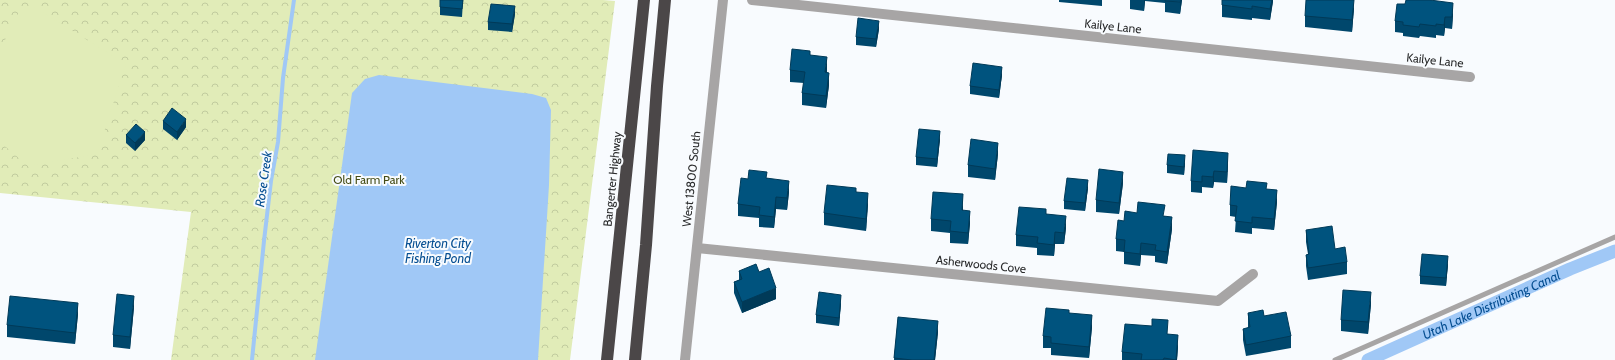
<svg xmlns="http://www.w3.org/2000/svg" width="1615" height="360" viewBox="0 0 1615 360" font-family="Cabin,sans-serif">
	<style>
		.forest { fill: url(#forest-crowns) }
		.pitch { fill: #e1ecb8 }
		.water { fill: #a0c8f6 }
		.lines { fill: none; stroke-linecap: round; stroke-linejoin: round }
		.stream { stroke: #a0c8f6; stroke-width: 4 }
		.canal { stroke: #a0c8f6; stroke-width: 13 }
		.service { stroke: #a7a5a5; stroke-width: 5 }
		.minor { stroke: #a7a5a5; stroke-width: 10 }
		.tertiary { stroke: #a7a5a5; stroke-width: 10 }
		.motorway { stroke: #4b4748; stroke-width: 12 }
		.wall { fill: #00476c }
		.shaded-wall { fill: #003a58 }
		.building { fill: #00537e; stroke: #003a58 }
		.labels { text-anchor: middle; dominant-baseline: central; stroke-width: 4; stroke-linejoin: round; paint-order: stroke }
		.street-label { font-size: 12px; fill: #2a2b2c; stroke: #f8fbfe }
		.park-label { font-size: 12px; fill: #454d16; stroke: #f8fbfe }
		.water-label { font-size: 13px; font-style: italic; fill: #064f92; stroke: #f8fbfe }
	</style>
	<defs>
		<pattern id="forest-crowns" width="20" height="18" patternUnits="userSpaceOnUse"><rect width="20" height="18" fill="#e1ecb8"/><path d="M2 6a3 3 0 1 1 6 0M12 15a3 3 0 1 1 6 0" fill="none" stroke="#c1cb9e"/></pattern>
	</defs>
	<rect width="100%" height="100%" fill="#f8fbfe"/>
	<path class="forest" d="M0,0H603L615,1L570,360H171L191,212L0,193Z"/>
	<path class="pitch" d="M32,6L126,64L97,154L28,166L0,142V50L21,8Z"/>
	<path class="water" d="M379,75L532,94L546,98L551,110L549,185L538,360H315L352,93L365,79Z"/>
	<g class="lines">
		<path class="stream" d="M252,360L264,241L271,181L278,142L283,78L294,0"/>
		<path class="canal" id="s1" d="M1368,360L1570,269L1615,251"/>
		<path class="service" d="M1335,360L1615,237"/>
		<g class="minor">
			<path d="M752,0L1470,77"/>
			<path d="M697,248L1218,301L1253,274"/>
		</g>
		<path class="tertiary" d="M685,360L723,0"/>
		<g class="motorway">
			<path d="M607,360L644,0"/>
			<path d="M635,360L646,245L657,86L665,0"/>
		</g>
	</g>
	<g class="wall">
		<path d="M463,0L462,17L440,15V7Z"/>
		<path d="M1059,0H1102V6L1059,2Z"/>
		<path d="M1130,0H1182L1180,14L1165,12V3L1145,1L1144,11L1130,9Z"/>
		<path d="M1273,0L1270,20L1252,18V20L1222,17V5Z"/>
		<path d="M1431,0L1453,14L1452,29L1445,28L1444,36L1436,35V38L1420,36L1419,38L1403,36V33L1395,32V21L1405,4Z"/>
		<path d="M1354,8L1352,32L1305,27V16Z"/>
		<path d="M515,14L512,32L488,30V22Z"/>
		<path d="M879,29L876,47L856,45V37Z"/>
		<path d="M810,55L827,69V73L829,85L826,108L802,105V93L804,83L790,82V70Z"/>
		<path d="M1002,75L999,98L970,94V86Z"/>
		<path d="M163,121L186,127L177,140L163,129Z"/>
		<path d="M126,135L145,140L135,151L126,143Z"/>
		<path d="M940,139L937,167L916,165V157Z"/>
		<path d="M998,154L995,180L968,177V165Z"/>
		<path d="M1185,163L1184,175L1167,173V165Z"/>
		<path d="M1228,164L1227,183L1214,182L1213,188L1202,187V193L1191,192V181Z"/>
		<path d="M767,178L789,192L787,210L776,209L774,228L759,227V218L738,216V204L748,179Z"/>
		<path d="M1123,183L1119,214L1096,212V200Z"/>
		<path d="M1088,188L1085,211L1064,209V201Z"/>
		<path d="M1267,190L1277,202L1274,230L1252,228V234L1235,232L1236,217L1230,216V205Z"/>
		<path d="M856,192L868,204L866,231L824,225V213Z"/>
		<path d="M963,206V210L970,223L968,244L950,243V233L931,231V219Z"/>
		<path d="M1046,214L1066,228L1064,244H1055L1054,256L1037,255V248L1016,246V235Z"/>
		<path d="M1165,216L1172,229L1167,264L1155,262V256L1141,255L1140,266L1124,264V252L1116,251V239L1124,221Z"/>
		<path d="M1306,230L1335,249L1347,262V274L1308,280L1306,266V255L1308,254L1306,242Z"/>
		<path d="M1448,264L1446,286L1420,284V276Z"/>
		<path d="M739,271L759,272L776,299L742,313L734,293V282L739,280Z"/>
		<path d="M841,303L839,326L816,323V315Z"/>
		<path d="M1371,304L1368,334L1341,331V320Z"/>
		<path d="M134,307L130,349L113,347V335Z"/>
		<path d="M1069,313L1092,327L1089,358L1051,355V348H1043V336Z"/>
		<path d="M1248,313L1264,316L1291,336V348L1246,356L1243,340V329L1248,328Z"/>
		<path d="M78,314L75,344L7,337V325Z"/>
		<path d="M898,317L938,332L935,360H894Z"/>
		<path d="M1168,334L1178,346L1177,360H1122V352Z"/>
	</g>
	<g class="shaded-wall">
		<path d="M1144,0H1145V1L1144,11Z"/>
		<path d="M1181,0H1182L1180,14V2Z"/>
		<path d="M1272,0H1273V2L1270,20V9Z"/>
		<path d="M1354,0V8L1352,32V20Z"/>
		<path d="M1453,3V14L1452,29V17Z"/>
		<path d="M515,6V14L512,32V24Z"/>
		<path d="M1445,17V28L1444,36V25Z"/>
		<path d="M879,21V29L876,47V39Z"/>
		<path d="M827,57V69L825,84V72Z"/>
		<path d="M1002,67V75L999,98V90Z"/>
		<path d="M829,73V85L826,108V96Z"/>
		<path d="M186,119V127L177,140V132Z"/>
		<path d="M940,131V139L937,167V159Z"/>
		<path d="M145,132V140L135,151V143Z"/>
		<path d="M998,143V154L995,180V169Z"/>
		<path d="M1228,153V164L1227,183V172Z"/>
		<path d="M1185,155V163L1184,175V167Z"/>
		<path d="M1214,171V182L1213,188V177Z"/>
		<path d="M1123,172V183L1119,214V203Z"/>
		<path d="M1088,180V188L1085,211V203Z"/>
		<path d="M789,181V192L787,210V198Z"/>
		<path d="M1277,190V202L1274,230V219Z"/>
		<path d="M868,193V204L866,231V219Z"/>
		<path d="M963,194V206L962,222V210Z"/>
		<path d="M776,197V209L774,228V217Z"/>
		<path d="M970,211V223L968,244V233Z"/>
		<path d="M1066,216V228L1064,244V233Z"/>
		<path d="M1172,217V229L1167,264V252Z"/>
		<path d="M1055,232V244L1054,256V245Z"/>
		<path d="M1141,243V255L1140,266V254Z"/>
		<path d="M1448,256V264L1446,286V278Z"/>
		<path d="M776,288V299L742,313V302Z"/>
		<path d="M1371,292V304L1368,334V322Z"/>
		<path d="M841,295V303L839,326V318Z"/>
		<path d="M134,296V307L130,349V337Z"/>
		<path d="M78,303V314L75,344V333Z"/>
		<path d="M1092,315V327L1089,358V347Z"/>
		<path d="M938,321V332L935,360H934Z"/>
		<path d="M1178,335V346L1177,360H1176Z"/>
	</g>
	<g class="building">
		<path d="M440,0H463L462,9L440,7Z"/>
		<path d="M1165,0H1181L1180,2L1165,1Z"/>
		<path d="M1222,0H1272L1270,9L1252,6V9L1222,5Z"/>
		<path d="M1306,0H1354L1352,20L1305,16Z"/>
		<path d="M1406,0H1430L1453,3L1452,17H1445L1444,25L1436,24V26L1420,24L1419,27L1403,25V22L1395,21L1397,4H1405Z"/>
		<path d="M491,4L515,6L512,24L488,22Z"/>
		<path d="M858,18L879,21L876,39L856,37Z"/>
		<path d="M792,49L810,51V55L827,57L825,72L829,73L826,96L802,93L805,72L790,70Z"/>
		<path d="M973,63L1002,67L999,90L970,86Z"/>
		<path d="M172,108L186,119L177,132L163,121Z"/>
		<path d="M136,124L145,132L135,143L126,135Z"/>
		<path d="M919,129L940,131L937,159L916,157Z"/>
		<path d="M971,139L998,143L995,169L968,165Z"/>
		<path d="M1193,150L1228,153L1227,172L1214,171L1213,177L1202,176V182L1191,181Z"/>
		<path d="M1168,154L1185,155L1184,167L1167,165Z"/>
		<path d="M1099,169L1123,172L1119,203L1096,200Z"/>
		<path d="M749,170L767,172L766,178L789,181L787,198L776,197L774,217L759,215L760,207L738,204L741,178L748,179Z"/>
		<path d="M1067,178L1088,180L1085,203L1064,201Z"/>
		<path d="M1247,181L1267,183L1266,189L1277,190L1274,219L1252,217V223L1235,221L1237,206L1230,205L1231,186L1246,188Z"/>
		<path d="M827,185L856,188V192L868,193L866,219L824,213Z"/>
		<path d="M933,192L963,194L962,210L970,211L968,233L950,231L951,221L931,219Z"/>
		<path d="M1138,202L1165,205L1163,216L1172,217L1167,252L1155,250L1156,245L1141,243L1140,254L1124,252L1125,240L1116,239L1118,220L1124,221L1125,211L1137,213Z"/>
		<path d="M1019,207L1046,209V214L1066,216L1064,233L1055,232L1054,245L1037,243L1038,237L1016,235Z"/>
		<path d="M1332,226L1335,249L1345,247L1347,262L1308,268L1306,255L1309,254L1306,230Z"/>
		<path d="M1422,254L1448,256L1446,278L1420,276Z"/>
		<path d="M756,264L759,272L769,268L776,288L742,302L734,282L742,279L739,271Z"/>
		<path d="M1343,290L1371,292L1368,322L1341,320Z"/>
		<path d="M819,292L841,295L839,318L816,315Z"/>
		<path d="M117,294L134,296L130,337L113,335Z"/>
		<path d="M10,296L78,303L75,333L7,325Z"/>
		<path d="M1046,308L1069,310V313L1092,315L1089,347L1051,343V337L1043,336Z"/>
		<path d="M1263,310L1264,316L1286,312L1291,336L1246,345L1243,329L1250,327L1248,313Z"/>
		<path d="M898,317L938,321L934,360H912L894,358Z"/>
		<path d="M1152,319L1168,320L1167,334L1178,335L1176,360L1164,358L1163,360H1141L1142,354L1122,352L1125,324L1152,326Z"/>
	</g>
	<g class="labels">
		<g class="street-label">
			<text transform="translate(1113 26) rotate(6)">Kailye Lane</text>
			<text transform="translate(1435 60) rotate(6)">Kailye Lane</text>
			<text transform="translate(612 179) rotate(-84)">Bangerter Highway</text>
			<text transform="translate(691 179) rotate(-84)">West 13800 South</text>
			<text transform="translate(981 264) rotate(6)">Asherwoods Cove</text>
		</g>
		<g class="park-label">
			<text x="369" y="179">Old Farm Park</text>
		</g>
		<g class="water-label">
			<text transform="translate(263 179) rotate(-82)">Rose Creek</text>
			<text x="438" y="243">Riverton City<tspan x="438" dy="15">Fishing Pond</tspan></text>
			<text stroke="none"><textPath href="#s1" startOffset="135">Utah Lake Distributing Canal</textPath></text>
		</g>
	</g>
</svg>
